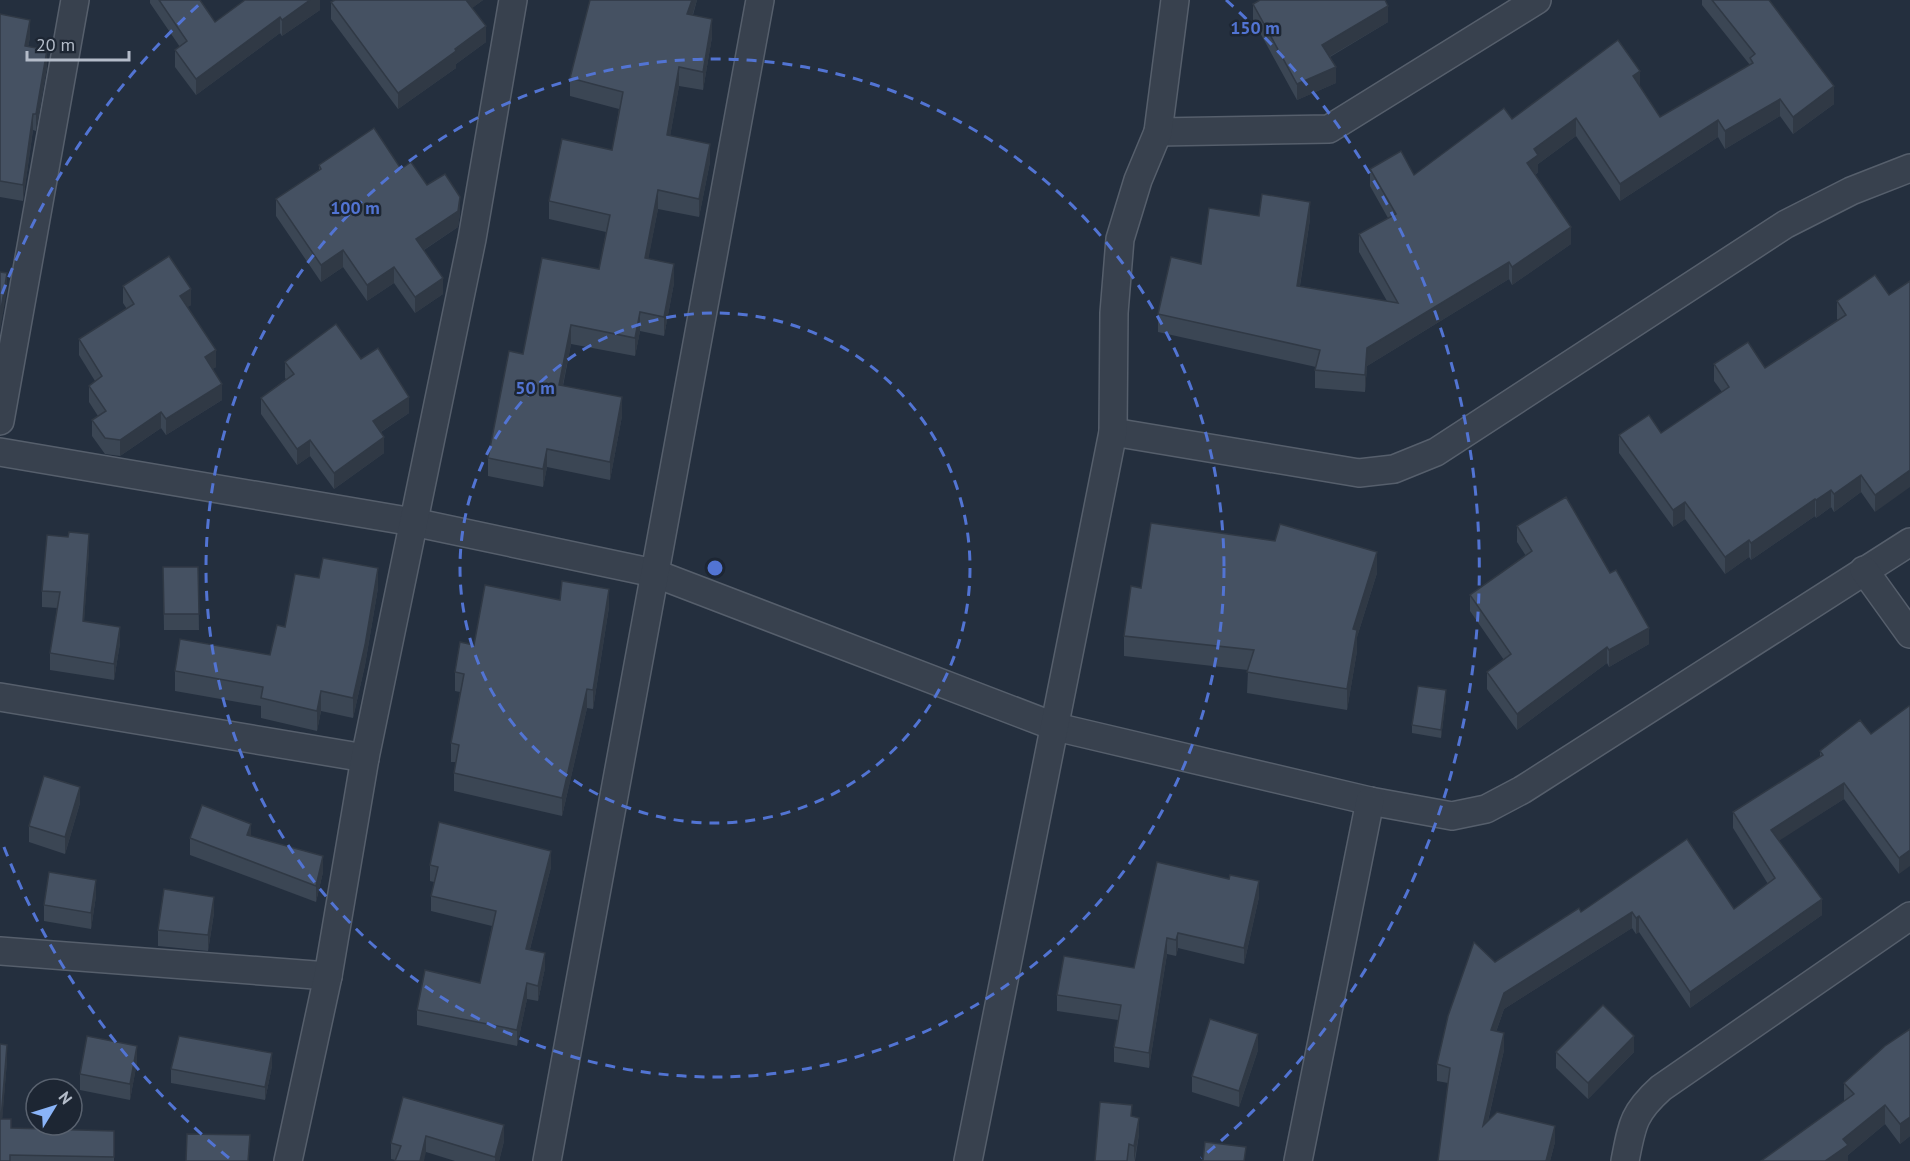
<svg xmlns="http://www.w3.org/2000/svg" width="1910" height="1161" viewBox="0 0 1910 1161" font-family="'PT Sans',sans-serif">
	<style>
		.lines { fill: none; stroke-linecap: round; stroke-linejoin: round }
		.street-casing { stroke: #565f6c; stroke-width: 30 }
		.street { stroke: #38414e; stroke-width: 27 }
		.wall { fill: #3b4654 }
		.shaded-wall { fill: #303945 }
		.building { fill: #455162; stroke: #303945; stroke-width: 1.5 }
		.ring { fill: none; stroke: #5274d3; stroke-width: 3; stroke-dasharray: 10 8 }
		.centre { fill: #5274d3; stroke: #1d2633; stroke-width: 3 }
		.ring-label { font-size: 18px; text-anchor: middle; font-weight: bold; fill: #5274d3; stroke: #1d2633; stroke-width: 5; stroke-linejoin: round; paint-order: stroke }
	</style>
	<rect width="100%" height="100%" fill="#242f3e"/>
	<g class="lines">
		<defs>
			<g id="street">
				<path d="M1158,132L1329,129L1537,0"/>
				<path d="M0,421L75,0"/>
				<path d="M1113,432L1359,473L1394,469L1436,452L1786,224L1851,191L1910,168"/>
				<path d="M0,452L413,522L654,573L1056,727L1370,801L1452,816L1486,809L1522,790L1910,542"/>
				<path d="M1864,570L1910,634"/>
				<path d="M0,697L365,758"/>
				<path d="M0,951L328,976"/>
				<path d="M288,1161L328,976L365,758L472,239L513,0"/>
				<path d="M547,1161L760,0"/>
				<path d="M968,1161L1113,432L1114,313L1120,239L1138,180L1158,132L1175,0"/>
				<path d="M1298,1161L1370,801"/>
				<path d="M1625,1161C1632,1125 1633,1113 1661,1088L1910,916"/>
			</g>
		</defs>
		<use href="#street" class="street-casing"/>
		<use href="#street" class="street"/>
	</g>
	<g class="wall">
		<path d="M150,0H200L215,22L320,0V10L282,36L280,33L196,95L175,67V50L180,47L150,3Z"/>
		<path d="M335,0H483L472,8L486,42L456,64V68L398,109L331,19V2Z"/>
		<path d="M590,0H697L693,15L712,37L703,90L679,86L670,136L710,162L699,217L658,209L648,259L674,283L664,336L640,331L635,356L571,344L563,386L622,416L610,480L547,467L543,487L488,476V458L523,354L599,269L606,232L549,219V201L612,150L619,109L570,96V78Z"/>
		<path d="M1702,0H1769L1834,104L1793,134L1780,116L1725,149L1718,137L1620,201L1576,136L1538,164V172L1535,175L1571,244L1512,285L1509,279L1367,366L1365,392L1315,388V370L1316,367L1158,332V314L1201,264L1259,216L1310,219L1300,286L1387,301L1359,252V234L1388,218L1370,186V169L1414,175L1512,119L1640,87L1660,117L1750,65L1702,5Z"/>
		<path d="M1253,4L1388,22L1330,57L1336,83L1297,100L1253,20Z"/>
		<path d="M0,14L30,37L28,47L47,67L36,131L33,130L23,201L0,197Z"/>
		<path d="M319,165L401,169L427,185L460,213L458,227L424,250L443,294L415,313L394,283L367,301L343,267L321,282L276,216V199L319,170Z"/>
		<path d="M1875,275V512L1861,492L1834,512L1831,507L1816,518L1815,516L1751,560L1749,557L1725,574L1685,519L1673,527L1619,453V435L1661,433L1722,392L1714,381V364L1765,368L1838,320L1837,319V301Z"/>
		<path d="M123,286L191,305L187,307L216,367L212,369L222,400L166,435L161,428L120,456L105,454L92,436V420L98,416L89,402V386L95,381L79,355V339L127,309L123,303Z"/>
		<path d="M361,359L409,413L381,432L384,453L334,489L310,456L297,465L261,414V398L286,379L285,378V362Z"/>
		<path d="M1517,526L1649,644L1609,667L1607,663L1517,730L1487,689V672L1504,660L1470,611V595L1526,556L1517,542Z"/>
		<path d="M89,550L84,621L120,643L114,680L50,670V653L57,608L42,607V591Z"/>
		<path d="M163,567H198L199,630H164Z"/>
		<path d="M1377,573L1357,637V651L1347,710L1247,693L1248,670L1124,656V636L1141,588Z"/>
		<path d="M378,588L365,665L353,718L321,711L317,731L261,718V706L175,691V671L270,655L285,627Z"/>
		<path d="M560,600L609,607L593,709L587,708L562,816L454,791V773L456,762H451V743L460,692L455,691V672L474,645Z"/>
		<path d="M1446,698L1441,738L1412,733V725Z"/>
		<path d="M1909,706L1899,874L1844,799L1779,840L1822,915L1690,1008L1639,932L1636,934L1632,928L1504,1009L1496,1032L1504,1050L1488,1121L1555,1142L1550,1161H1438L1448,1083L1437,1081V1064L1495,962L1581,912L1734,909L1768,884L1733,828V812L1820,757V751L1871,734Z"/>
		<path d="M80,803L65,854L29,842V826Z"/>
		<path d="M251,836L323,872L316,902L190,855V838Z"/>
		<path d="M1157,862L1259,897L1244,964L1178,948L1176,956L1167,954L1149,1068L1114,1062V1047L1118,1020L1057,1011V995L1134,968Z"/>
		<path d="M430,865L551,867L530,949L545,968L538,1001L527,999L517,1046L417,1025V1010L480,983L492,926L431,911V896L434,882L430,881Z"/>
		<path d="M96,896L91,929L44,921V905Z"/>
		<path d="M214,913L208,951L158,946V930Z"/>
		<path d="M1910,1029V1136L1900,1144L1885,1124L1848,1155V1161L1844,1101V1083Z"/>
		<path d="M0,1044L7,1061L2,1119L11,1128L114,1131V1161H0Z"/>
		<path d="M1258,1050L1239,1107L1192,1092V1076Z"/>
		<path d="M1556,1052H1634L1588,1099L1556,1068Z"/>
		<path d="M137,1062L130,1100L80,1090V1074Z"/>
		<path d="M272,1066L265,1100L171,1083V1069Z"/>
		<path d="M403,1097L504,1141L499,1161H455L426,1152L395,1160L391,1159V1143Z"/>
		<path d="M1132,1117L1139,1134L1135,1161H1095Z"/>
	</g>
	<g class="shaded-wall">
		<path d="M310,0H320V10L282,36V20Z"/>
		<path d="M464,0H483L464,14Z"/>
		<path d="M692,0H697L687,32V14Z"/>
		<path d="M1388,6V22L1322,61V45Z"/>
		<path d="M280,17V33L196,95V79Z"/>
		<path d="M712,19V37L703,90V72Z"/>
		<path d="M30,20V37L25,63V46Z"/>
		<path d="M486,26V42L456,64V68L398,109V93Z"/>
		<path d="M47,50V67L36,131V114Z"/>
		<path d="M679,67V86L667,154V135Z"/>
		<path d="M1336,67V83L1297,100V84Z"/>
		<path d="M1640,71V89L1633,76Z"/>
		<path d="M1834,86V104L1793,134V117Z"/>
		<path d="M1780,99V116L1725,149V131Z"/>
		<path d="M33,114V130L23,201V185Z"/>
		<path d="M1576,118V136L1538,164V172L1527,181V163L1534,149Z"/>
		<path d="M1718,120V137L1620,201V184Z"/>
		<path d="M710,144V162L699,217V199Z"/>
		<path d="M658,190V209L645,277V258Z"/>
		<path d="M460,197V213L458,227L416,255V239Z"/>
		<path d="M1310,202V219L1297,304V286Z"/>
		<path d="M1571,227V244L1512,285V267Z"/>
		<path d="M343,250V267L321,282V265Z"/>
		<path d="M1509,262V279L1367,366L1365,392V375L1367,348Z"/>
		<path d="M674,264V283L664,336V317Z"/>
		<path d="M394,267V283L367,301V285Z"/>
		<path d="M7,273V290L0,331V315Z"/>
		<path d="M443,278V294L415,313V297Z"/>
		<path d="M191,289V305L180,312V296Z"/>
		<path d="M640,312V331L635,356V338Z"/>
		<path d="M571,325V344L559,403V385Z"/>
		<path d="M216,350V367L205,374V357Z"/>
		<path d="M222,384V400L166,435V419Z"/>
		<path d="M409,397V413L373,437V421Z"/>
		<path d="M622,397V416L610,480V462Z"/>
		<path d="M161,412V428L120,456V440Z"/>
		<path d="M384,437V453L334,489V473Z"/>
		<path d="M310,440V456L297,465V449Z"/>
		<path d="M547,449V467L543,487V469Z"/>
		<path d="M1910,470V487L1875,512V495Z"/>
		<path d="M1861,475V492L1834,512V494Z"/>
		<path d="M1831,490V507L1816,518V500Z"/>
		<path d="M1815,499V516L1751,560V543Z"/>
		<path d="M1685,502V519L1673,527V510Z"/>
		<path d="M89,534V550L83,637V621Z"/>
		<path d="M1749,540V557L1725,574V557Z"/>
		<path d="M1377,552V573L1357,637V651L1347,710V689L1353,629Z"/>
		<path d="M378,568V588L365,665L353,718V698Z"/>
		<path d="M609,589V607L593,709V690Z"/>
		<path d="M120,627V643L114,680V664Z"/>
		<path d="M1649,628V644L1609,667V650Z"/>
		<path d="M1607,647V663L1517,730V714Z"/>
		<path d="M587,689V708L562,816V798Z"/>
		<path d="M1446,690V698L1441,738V730Z"/>
		<path d="M321,691V711L317,731V711Z"/>
		<path d="M1844,783V799L1771,846V830Z"/>
		<path d="M80,787V803L65,854V837Z"/>
		<path d="M251,824V840L247,835Z"/>
		<path d="M1910,850V866L1899,874V858Z"/>
		<path d="M551,851V867L526,964V949Z"/>
		<path d="M323,856V872L316,902V886Z"/>
		<path d="M96,880V896L91,929V913Z"/>
		<path d="M1259,881V897L1244,964V948Z"/>
		<path d="M214,897V913L208,951V935Z"/>
		<path d="M1822,899V915L1690,1008V992Z"/>
		<path d="M1632,912V928L1504,1009L1491,1046V1030L1504,993Z"/>
		<path d="M1639,916V932L1636,934V918Z"/>
		<path d="M1178,933V948L1176,956V940Z"/>
		<path d="M1167,938V954L1149,1068V1053Z"/>
		<path d="M545,953V968L538,1001V986Z"/>
		<path d="M527,983V999L517,1046V1030Z"/>
		<path d="M1504,1033V1050L1483,1142V1126Z"/>
		<path d="M1258,1034V1050L1239,1107V1091Z"/>
		<path d="M1634,1036V1052L1588,1099V1083Z"/>
		<path d="M7,1045V1061L1,1135V1119Z"/>
		<path d="M137,1046V1062L130,1100V1084Z"/>
		<path d="M272,1053V1066L265,1100V1087Z"/>
		<path d="M1885,1105V1124L1848,1155V1161H1825L1843,1139Z"/>
		<path d="M1910,1117V1136L1900,1144V1124Z"/>
		<path d="M1139,1118V1134L1134,1161V1146Z"/>
		<path d="M504,1125V1141L499,1161H495V1157Z"/>
		<path d="M1555,1126V1142L1550,1161H1546Z"/>
		<path d="M426,1136V1152L424,1161H420Z"/>
	</g>
	<g class="building">
		<path d="M159,0H200L215,22L245,0H310L282,20L280,17L196,79L175,50L187,41Z"/>
		<path d="M335,0H466L486,26L455,49L456,51L398,93L331,2Z"/>
		<path d="M590,0H692L687,14L712,19L703,72L679,67L667,135L710,144L699,199L658,190L645,258L674,264L664,317L640,312L635,338L571,325L559,385L622,397L610,462L547,449L543,469L488,458L509,351L523,354L542,258L599,269L610,215L549,201L562,139L612,150L623,92L570,78Z"/>
		<path d="M1260,0H1385L1388,6L1322,45L1336,67L1297,84L1253,4Z"/>
		<path d="M1712,0H1769L1834,86L1793,117L1780,99L1725,131L1718,120L1620,184L1576,118L1534,149L1538,155L1527,163L1571,227L1512,267L1509,262L1367,348L1365,375L1315,370L1320,350L1158,314L1171,257L1201,264L1209,208L1259,216L1262,194L1310,202L1297,286L1398,303L1359,234L1396,214L1370,169L1401,151L1414,175L1504,108L1512,119L1618,40L1640,71L1633,76L1660,117L1753,63L1750,58L1755,54Z"/>
		<path d="M0,14L30,20L25,46L47,50L36,114H33L23,185L0,181Z"/>
		<path d="M374,128L401,169L411,162L427,185L445,174L460,197L458,211L416,239L443,278L415,297L394,267L367,285L343,250L321,265L276,199L321,169L319,165Z"/>
		<path d="M169,256L191,289L180,296L216,350L205,357L222,384L166,419L161,412L120,440L105,438L92,420L106,411L89,386L102,376L79,339L134,304L123,286Z"/>
		<path d="M0,272L7,273L0,315Z"/>
		<path d="M1875,275L1889,295L1910,281V470L1875,495L1861,475L1834,494L1831,490L1816,500L1815,499L1751,543L1749,540L1725,557L1685,502L1673,510L1619,435L1649,415L1661,433L1729,387L1714,364L1748,342L1765,368L1846,315L1837,301Z"/>
		<path d="M336,324L361,359L378,348L409,397L373,421L384,437L334,473L310,440L297,449L261,398L294,374L285,362Z"/>
		<path d="M1566,497L1610,573L1616,570L1649,628L1609,650L1607,647L1517,714L1487,672L1511,654L1470,595L1532,551L1517,526Z"/>
		<path d="M1151,523L1275,541L1280,524L1377,552L1353,629L1357,630L1347,689L1247,672L1254,650L1124,636L1131,586L1141,588Z"/>
		<path d="M69,532L89,534L83,621L120,627L114,664L50,653L60,592L42,591L47,535L68,537Z"/>
		<path d="M323,558L378,568L365,645L353,698L321,691L317,711L261,698L263,687L175,671L180,639L270,655L277,625L285,627L295,574L319,578Z"/>
		<path d="M163,567H198L199,614H164Z"/>
		<path d="M562,581L609,589L593,690L587,689L562,798L454,773L459,745L451,743L464,674L455,672L460,642L474,645L485,585L560,600Z"/>
		<path d="M1418,686L1446,690L1441,730L1412,725Z"/>
		<path d="M1909,706L1910,707V850L1899,858L1844,783L1771,830L1822,899L1690,992L1639,916L1636,918L1632,912L1504,993L1491,1030L1504,1033L1483,1126L1497,1112L1555,1126L1546,1161H1438L1450,1068L1437,1064L1448,1016L1474,942L1495,962L1579,908L1581,912L1687,839L1734,909L1775,878L1733,812L1823,755L1820,751L1860,720L1871,734Z"/>
		<path d="M44,776L80,787L65,837L29,826Z"/>
		<path d="M202,805L251,824L247,835L323,856L316,886L190,838Z"/>
		<path d="M439,822L551,851L526,949L545,953L538,986L527,983L517,1030L417,1010L425,970L480,983L496,911L431,896L438,867L430,865Z"/>
		<path d="M1157,862L1229,879L1230,875L1259,881L1244,948L1178,933L1176,940L1167,938L1149,1053L1114,1047L1121,1005L1057,995L1064,956L1134,968Z"/>
		<path d="M49,872L96,880L91,913L44,905Z"/>
		<path d="M164,889L214,897L208,935L158,930Z"/>
		<path d="M1603,1005L1634,1036L1588,1083L1556,1052Z"/>
		<path d="M1210,1019L1258,1034L1239,1091L1192,1076Z"/>
		<path d="M1910,1029V1117L1900,1124L1885,1105L1843,1139L1848,1145L1825,1161H1761L1854,1094L1844,1083L1885,1046Z"/>
		<path d="M87,1036L137,1046L130,1084L80,1074Z"/>
		<path d="M179,1036L272,1053L265,1087L171,1069Z"/>
		<path d="M0,1044L7,1045L1,1119H11V1128L114,1131V1157L10,1155V1161H0Z"/>
		<path d="M403,1097L504,1125L495,1157L426,1136L420,1161H395L401,1146L391,1143Z"/>
		<path d="M1100,1102L1132,1105L1131,1116L1139,1118L1134,1146L1129,1144L1127,1161H1095Z"/>
		<path d="M187,1134L250,1135L248,1161H186Z"/>
		<path d="M1205,1142L1246,1147L1244,1161H1203Z"/>
	</g>
	<g class="ring">
		<circle cx="715" cy="568" r="255"/>
		<circle cx="715" cy="568" r="509"/>
		<path d="M229 1158A764 764 0 0 1 2 842M2 294A764 764 0 0 1 204 0M1226 0A764 764 0 0 1 1201 1158"/>
	</g>
	<circle cx="715" cy="568" r="9" class="centre"/>
	<g class="ring-label">
		<text x="1255" y="34">150 m</text>
		<text x="355" y="214">100 m</text>
		<text x="535" y="394">50 m</text>
	</g>
	<g transform="translate(54 1107) rotate(52)"><circle r="28" fill="#1d2633" stroke="#59626f" stroke-width="1.5"/>
	<path d="M0-4.5L10 22L0 15L-10 22Z" fill="#8ab4f8"/>
	<text y="-9" font-size="16" font-weight="bold" text-anchor="middle" fill="#b4bcc9">N</text>
	</g>
	<path d="M27 51v9h102v-9" fill="none" stroke="#b4bcc9" stroke-width="3"/>
	<text x="36" y="51" font-size="18" fill="#b4bcc9" stroke="#1d2633" stroke-width="4.5" paint-order="stroke">20 m</text>
</svg>
